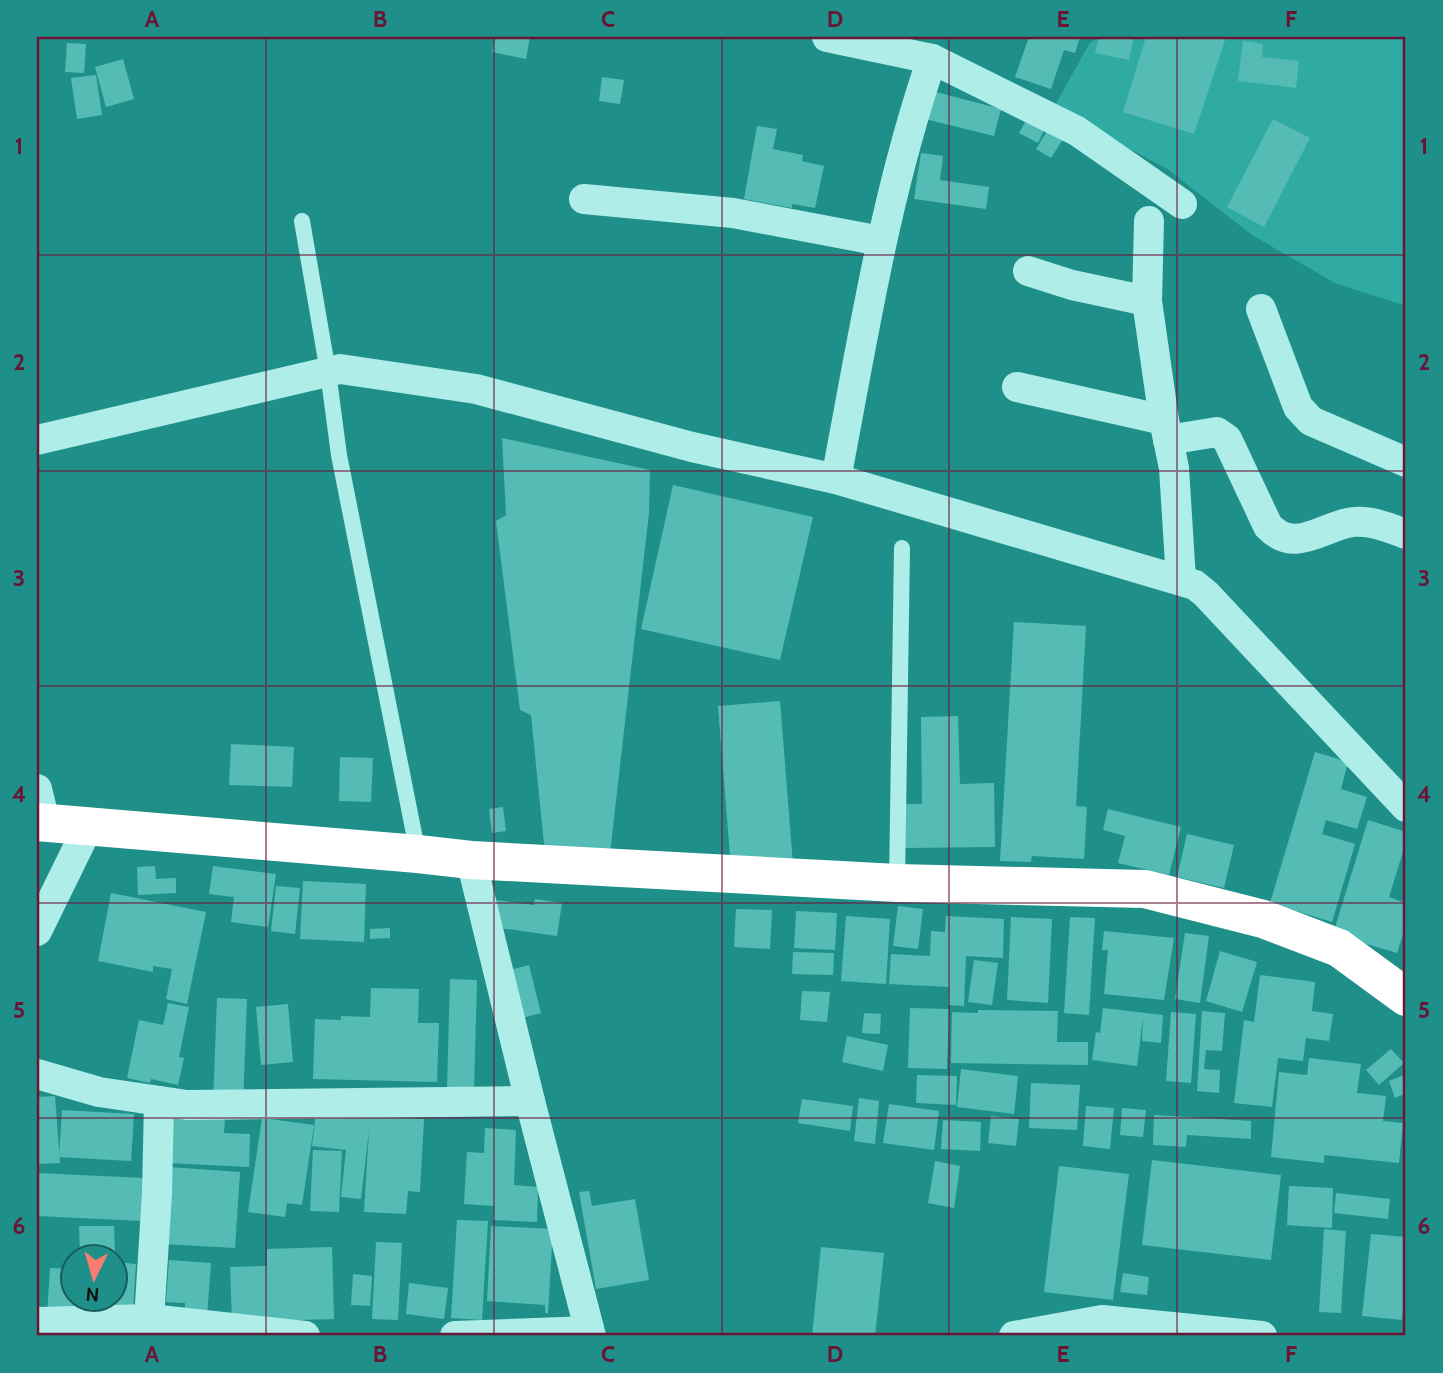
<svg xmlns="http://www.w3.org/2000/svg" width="1443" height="1373" viewBox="0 0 1443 1373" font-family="Cabin,sans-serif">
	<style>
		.green { fill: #30aba3 }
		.building { fill: #54bcb5 }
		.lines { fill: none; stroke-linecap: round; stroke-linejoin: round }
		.lane { stroke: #afede8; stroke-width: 16 }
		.street { stroke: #afede8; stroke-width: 30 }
		.highway { stroke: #fff; stroke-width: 38 }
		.grid { fill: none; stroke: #6a1436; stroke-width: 2; stroke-opacity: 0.55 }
		.neatline { fill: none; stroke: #6a1436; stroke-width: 2.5 }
		.grid-label { font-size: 23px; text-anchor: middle; font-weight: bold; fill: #6a1436 }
	</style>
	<rect width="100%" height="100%" fill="#1f9089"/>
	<path class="green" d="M1097,37H1406V306L1335,283L1252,235L1166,168L1053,109L1089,44Z"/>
	<g class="building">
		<path d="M495,37H530L526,59L492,52Z"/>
		<path d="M1029,37H1080L1075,53L1064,50L1051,89L1015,77Z"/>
		<path d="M1099,37H1134L1129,60L1095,53Z"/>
		<path d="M1146,37H1226L1194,134L1123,112Z"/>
		<path d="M1243,41L1263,44L1262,57L1299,61L1296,88L1238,81Z"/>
		<path d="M67,43L86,44L84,73L65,72Z"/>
		<path d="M123,59L134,99L106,107L95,67Z"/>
		<path d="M96,75L102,115L77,119L71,78Z"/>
		<path d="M602,77L624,80L620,104L599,101Z"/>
		<path d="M932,91L1001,109L994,136L925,119Z"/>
		<path d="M1029,115L1047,124L1038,143L1019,133Z"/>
		<path d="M1273,119L1310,138L1264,227L1227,207Z"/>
		<path d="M1051,125L1066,134L1051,158L1036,149Z"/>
		<path d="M757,126L777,129L773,149L803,155L802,161L824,166L815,208L792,204V208L744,199Z"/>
		<path d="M921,153L943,156L940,180L989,187L986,209L914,199Z"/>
		<path d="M502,438L650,470L649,513L610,853L545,854L531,715L520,710L496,521L506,515Z"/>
		<path d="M673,485L813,517L780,660L641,629Z"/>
		<path d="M1014,622L1086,626L1076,806L1087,807L1084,859L1032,856L1031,862L1000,861Z"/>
		<path d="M780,701L793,864L731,868L718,706Z"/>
		<path d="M958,716L960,784L994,783L995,847L904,848L903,804H922L921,717Z"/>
		<path d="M231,744L294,747L292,787L229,785Z"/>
		<path d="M1315,752L1348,762L1341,789L1367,797L1357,829L1326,820L1322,834L1355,844L1332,922L1270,903Z"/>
		<path d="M340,757L373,758L371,802L339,801Z"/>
		<path d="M503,807L506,831L492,833L489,809Z"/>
		<path d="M1108,809L1181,827L1169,875L1118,863L1125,836L1103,830Z"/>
		<path d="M1368,820L1406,832V842L1389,897L1406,903V925L1397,953L1333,934Z"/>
		<path d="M1187,834L1234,845L1224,888L1177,877Z"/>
		<path d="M155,866L156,879L176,878V893L138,895L137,867Z"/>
		<path d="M213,866L276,874L268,927L231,922L234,897L209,894Z"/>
		<path d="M303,881L366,884L364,942L300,939Z"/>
		<path d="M276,886L300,888L295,934L271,931Z"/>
		<path d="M111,893L206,912L187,1004L166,999L172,969L153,966V972L98,961Z"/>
		<path d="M535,899L562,903L557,936L493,927L497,900L534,905Z"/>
		<path d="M898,906L923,909L918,949L893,946Z"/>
		<path d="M736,909L772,910L770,949L734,947Z"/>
		<path d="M796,911L837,913L835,950L794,948Z"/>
		<path d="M846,916L890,919L886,984L841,981Z"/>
		<path d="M946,916L1004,919L1003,958L966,956L964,1006L948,1005L949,987L889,984L891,954L930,956L931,931L945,932Z"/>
		<path d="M1011,917L1052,919L1048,1003L1007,1000Z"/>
		<path d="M1070,917L1095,918L1089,1015L1064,1013Z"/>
		<path d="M390,928V938L370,939V929Z"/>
		<path d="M1104,931L1174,938L1164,1000L1104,994L1108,950H1102Z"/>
		<path d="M1185,933L1209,936L1200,1003L1175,999Z"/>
		<path d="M1220,951L1257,962L1242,1012L1206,1001Z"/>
		<path d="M793,952L834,953L833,975L792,974Z"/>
		<path d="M974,960L998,963L992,1005L968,1002Z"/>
		<path d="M529,965L541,1013L519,1019L506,971Z"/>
		<path d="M1260,975L1315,982L1312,1011L1333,1014L1329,1041L1306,1038L1303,1061L1278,1058L1272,1107L1234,1103L1244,1020L1254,1022Z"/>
		<path d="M450,979L477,980L474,1090L447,1089Z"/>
		<path d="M371,988L419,989L418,1023H439L437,1082L313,1079L315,1019L341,1020V1016L370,1017Z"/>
		<path d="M802,991L830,992L827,1022L800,1020Z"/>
		<path d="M217,998L247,999L243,1104L213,1103Z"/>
		<path d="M168,1003L189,1007L179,1057L184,1058L178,1085L151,1079L150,1083L127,1078L139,1020L163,1025Z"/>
		<path d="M288,1004L293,1062L261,1065L256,1007Z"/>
		<path d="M910,1008L949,1009L947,1069L908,1068Z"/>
		<path d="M1103,1008L1163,1015L1161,1043L1142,1041L1143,1017L1137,1066L1092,1060L1096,1032L1100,1033Z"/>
		<path d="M978,1010L1058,1011L1057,1042H1088V1065L951,1063L952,1012L978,1013Z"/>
		<path d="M1202,1011L1225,1013L1222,1051L1206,1050L1204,1069L1220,1070L1219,1093L1197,1091Z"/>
		<path d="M1171,1012L1196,1014L1191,1083L1166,1081Z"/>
		<path d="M864,1013L881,1014L880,1034L862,1033Z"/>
		<path d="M847,1036L888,1045L883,1071L842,1062Z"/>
		<path d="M1391,1049L1404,1063L1379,1085L1366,1070Z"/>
		<path d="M1309,1058L1361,1064L1357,1093L1386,1096L1383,1121L1403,1123L1399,1163L1324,1155V1163L1271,1157L1279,1072L1307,1075Z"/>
		<path d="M961,1069L1018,1076L1014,1114L957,1107Z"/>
		<path d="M1406,1074V1093L1395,1098L1389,1081Z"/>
		<path d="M917,1075L957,1076L956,1105L916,1103Z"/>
		<path d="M1031,1083L1080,1085L1077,1130L1029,1128Z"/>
		<path d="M55,1096L60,1163L37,1164V1097Z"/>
		<path d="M859,1098L879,1101L875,1144L854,1141Z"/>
		<path d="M802,1099L853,1106L850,1131L798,1123Z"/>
		<path d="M889,1104L939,1111L934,1150L883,1143Z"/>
		<path d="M1086,1106L1114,1108L1110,1149L1083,1146Z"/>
		<path d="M1122,1108L1146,1110L1143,1137L1120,1135Z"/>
		<path d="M62,1110L134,1114L131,1161L59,1157Z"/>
		<path d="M316,1112L424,1119L420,1192L408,1191L406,1214L364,1212L369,1130L361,1199L341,1197L346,1150L312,1146Z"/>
		<path d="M169,1115L225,1117L224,1133L250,1134L249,1167L167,1163Z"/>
		<path d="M1154,1115L1251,1121V1139L1187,1135L1186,1147L1153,1145Z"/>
		<path d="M991,1116L1019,1119L1016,1146L988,1143Z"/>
		<path d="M262,1118L314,1125L302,1205L287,1203L285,1217L248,1212Z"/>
		<path d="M943,1120L981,1122L980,1151L941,1149Z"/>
		<path d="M485,1128L516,1130L514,1185L538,1187L537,1222L493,1220L494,1206L464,1204L467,1152L484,1153Z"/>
		<path d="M313,1150L342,1151L339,1212L310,1211Z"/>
		<path d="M1152,1160L1281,1175L1271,1260L1142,1245Z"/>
		<path d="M935,1161L960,1166L954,1208L928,1203Z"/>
		<path d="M1059,1166L1129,1174L1113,1300L1044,1292Z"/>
		<path d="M169,1167L240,1172L235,1248L164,1244Z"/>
		<path d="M37,1173L144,1178L142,1221L37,1216Z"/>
		<path d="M1289,1186L1333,1188L1332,1228L1287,1225Z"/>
		<path d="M589,1191L592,1206L635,1199L649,1280L596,1289L579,1192Z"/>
		<path d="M1336,1193L1390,1199L1388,1219L1334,1213Z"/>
		<path d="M457,1220L488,1221L482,1320L451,1318Z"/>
		<path d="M79,1226H114L115,1256H80Z"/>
		<path d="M491,1226L553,1229L548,1313H545V1305L487,1301Z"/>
		<path d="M1324,1229L1346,1231L1341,1313L1319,1312Z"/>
		<path d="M1371,1234L1406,1237V1281L1402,1320L1362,1316Z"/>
		<path d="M376,1242L402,1243L398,1320L372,1319Z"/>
		<path d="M332,1247L334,1319L232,1322L230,1267L267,1266V1249Z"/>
		<path d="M821,1247L884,1253L875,1336H812Z"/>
		<path d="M169,1260L211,1263L207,1316L184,1315L185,1303L166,1302Z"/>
		<path d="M116,1262L136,1264L133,1311L104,1309L105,1300H116Z"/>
		<path d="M50,1268L74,1269V1300H85L84,1317L47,1316Z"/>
		<path d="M1123,1273L1149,1277L1147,1295L1120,1292Z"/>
		<path d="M353,1274L372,1276L370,1306L351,1305Z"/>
		<path d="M409,1283L448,1288L444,1319L406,1314Z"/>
	</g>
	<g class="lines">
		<g class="lane">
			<path d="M302,221L328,372L339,455L418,854"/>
			<path d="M897,883L902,548"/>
		</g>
		<g class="street">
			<path d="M827,37L932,59L1077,131L1182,204"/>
			<path d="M584,199L733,213L881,241"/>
			<path d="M1149,221L1147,301L1164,420L1174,468L1181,580"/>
			<path d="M1028,271L1072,285L1147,301"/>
			<path d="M1261,309L1298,407L1311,421L1406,462"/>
			<path d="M1017,387L1164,420"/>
			<path d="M37,440L340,369L476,389L692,447L836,479L1195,585L1206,594L1406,807"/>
			<path d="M1168,440L1217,432L1227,439L1268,526C1295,555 1323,526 1353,522C1371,520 1390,528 1406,534"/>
			<path d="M836,479C863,338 885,195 932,59"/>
			<path d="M37,789L45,822"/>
			<path d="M471,860L530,1101L591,1336"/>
			<path d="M37,931L88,827"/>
			<path d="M37,1074L99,1092L187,1105L530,1101"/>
			<path d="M37,1322L150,1319L305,1336"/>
			<path d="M148,1336L157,1193L159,1101"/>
			<path d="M455,1336L589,1331"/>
			<path d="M1014,1336L1102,1320L1262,1336"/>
		</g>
		<path class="highway" d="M37,822L418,854L471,860L897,883L1145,889L1263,919L1339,948L1406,997"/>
	</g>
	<path class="grid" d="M266,37V1336M494,37V1336M722,37V1336M949,37V1336M1177,37V1336M37,255H1406M37,471H1406M37,686H1406M37,903H1406M37,1118H1406"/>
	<rect width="1443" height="1373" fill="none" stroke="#1f9089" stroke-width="77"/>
	<g transform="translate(94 1278) rotate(185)"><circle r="33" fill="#1f9089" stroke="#195d59" stroke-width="2"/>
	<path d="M0-5L12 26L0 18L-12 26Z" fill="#fb7c70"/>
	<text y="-10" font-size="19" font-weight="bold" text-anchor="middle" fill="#111111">N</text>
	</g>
	<rect x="38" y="38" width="1366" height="1296" class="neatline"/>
	<g class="grid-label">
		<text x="152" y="27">A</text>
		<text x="380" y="27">B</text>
		<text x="608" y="27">C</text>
		<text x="835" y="27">D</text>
		<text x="1063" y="27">E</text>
		<text x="1291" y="27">F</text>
		<text x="19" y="154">1</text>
		<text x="1424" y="154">1</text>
		<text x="19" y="370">2</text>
		<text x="1424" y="370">2</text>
		<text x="19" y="586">3</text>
		<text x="1424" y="586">3</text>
		<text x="19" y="802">4</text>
		<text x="1424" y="802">4</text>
		<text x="19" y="1018">5</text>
		<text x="1424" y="1018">5</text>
		<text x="19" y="1234">6</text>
		<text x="1424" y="1234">6</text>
		<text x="152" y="1362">A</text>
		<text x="380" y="1362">B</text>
		<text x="608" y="1362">C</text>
		<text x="835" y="1362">D</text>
		<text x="1063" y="1362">E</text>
		<text x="1291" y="1362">F</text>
	</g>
</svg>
